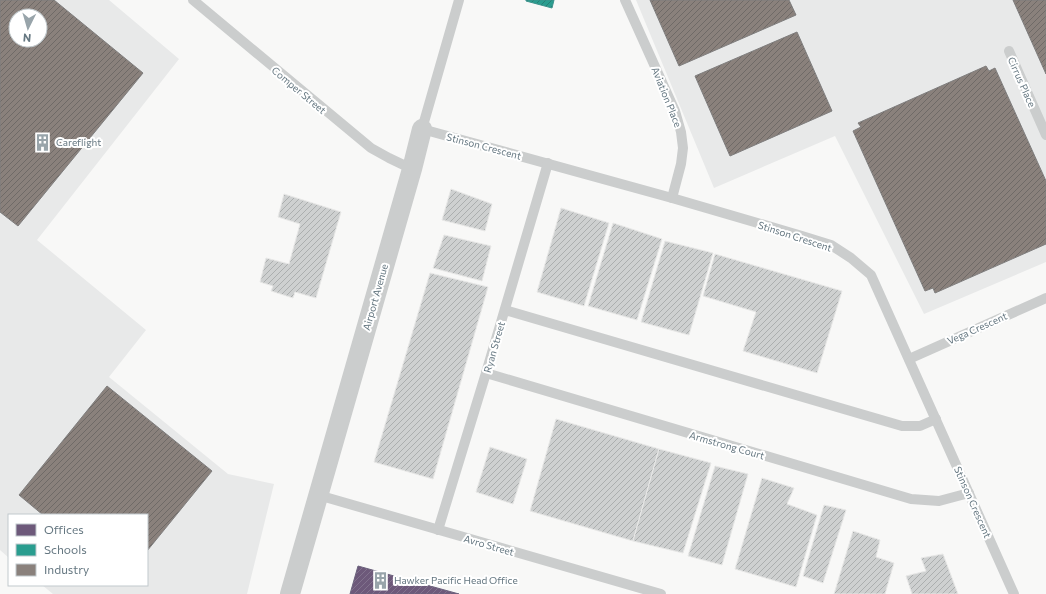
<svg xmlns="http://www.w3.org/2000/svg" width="1046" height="594" viewBox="0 0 1046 594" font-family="Commissioner,sans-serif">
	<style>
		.built { fill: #e8e9e9; fill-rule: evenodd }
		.offices { fill: url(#offices-hatch); stroke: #6b627c }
		.schools { fill: url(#schools-hatch); stroke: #3c928b }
		.industry { fill: url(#industry-hatch); stroke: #7f7e7e; fill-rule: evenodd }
		.building { fill: url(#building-hatch); stroke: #e8e8e7 }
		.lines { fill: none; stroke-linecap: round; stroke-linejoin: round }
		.lane { stroke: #cbcdcd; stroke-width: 10 }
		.street { stroke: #cbcdcd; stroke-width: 20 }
		.labels { text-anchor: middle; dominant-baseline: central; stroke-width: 4; stroke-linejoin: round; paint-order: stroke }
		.street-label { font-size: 10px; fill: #657781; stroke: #fff }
		.poi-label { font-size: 10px; fill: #657781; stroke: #fff; text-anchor: start }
	</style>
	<defs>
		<pattern id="offices-hatch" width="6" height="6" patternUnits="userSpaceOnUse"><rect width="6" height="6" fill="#6d597a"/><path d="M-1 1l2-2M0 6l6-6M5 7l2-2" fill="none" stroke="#81728d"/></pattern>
		<pattern id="schools-hatch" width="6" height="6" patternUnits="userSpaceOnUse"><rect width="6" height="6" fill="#2a9d8f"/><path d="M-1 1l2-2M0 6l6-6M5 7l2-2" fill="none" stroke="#277f75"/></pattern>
		<pattern id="industry-hatch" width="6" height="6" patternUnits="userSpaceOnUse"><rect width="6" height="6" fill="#8a817c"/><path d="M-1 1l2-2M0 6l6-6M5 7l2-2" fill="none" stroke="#6f6a67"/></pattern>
		<pattern id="building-hatch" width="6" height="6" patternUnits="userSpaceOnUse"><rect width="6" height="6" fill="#ced0d0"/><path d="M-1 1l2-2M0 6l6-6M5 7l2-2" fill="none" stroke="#abaeae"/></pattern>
	</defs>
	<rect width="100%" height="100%" fill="#f8f8f7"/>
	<g class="built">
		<path d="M0,0H109L179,59L37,240L146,330L109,377L228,474L274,484L247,594H53L42,585H147V515H9V558L0,550ZM16,16H40V40H16Z"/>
		<path d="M636,0H1046V262L924,314L835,136L714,188Z"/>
	</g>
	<path class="offices" d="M358,566L459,594H350Z"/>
	<path class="schools" d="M526,0H554L552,8L526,1Z"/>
	<g class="industry">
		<path d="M0,0H54L143,73L18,226L0,212ZM16,16H40V40H16Z"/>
		<path d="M650,0H789L796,15L679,66Z"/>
		<path d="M1013,0H1046V74Z"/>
		<path d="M797,32L832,111L730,156L695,76Z"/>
		<path d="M986,66L989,71L995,68L1046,181V244L935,293L933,288L925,291L853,131L861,127L858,123Z"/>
		<path d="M107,386L212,471L147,551V515H43L19,495Z"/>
	</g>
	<g class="building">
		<path d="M451,189L492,204L485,231L442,220Z"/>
		<path d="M284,194L341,212L316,298L295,292L293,298L271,291L273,286L260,282L266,258L289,264L300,224L278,217Z"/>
		<path d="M561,208L609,223L584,306L537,292Z"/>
		<path d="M613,223L662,239L637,320L588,306Z"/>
		<path d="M444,235L491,246L482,281L433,268Z"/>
		<path d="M665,241L713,253L689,335L641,322Z"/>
		<path d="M715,254L842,291L817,373L743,351L756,312L703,296Z"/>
		<path d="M430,273L488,287L433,479L374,462Z"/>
		<path d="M556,419L659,449L633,541L530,511Z"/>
		<path d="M490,447L527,459L513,504L476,492Z"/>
		<path d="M659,449L711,463L683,553L633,541Z"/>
		<path d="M715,466L748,474L722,565L688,556Z"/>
		<path d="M762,478L794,488L787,504L817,515L796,587L735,569Z"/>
		<path d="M824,505L846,510L823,583L803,576Z"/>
		<path d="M853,531L880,540L876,557L894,563L885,594H834Z"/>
		<path d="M943,554L958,594H912L906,576L926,571L921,558Z"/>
	</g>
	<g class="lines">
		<g class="lane">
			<path d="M193,0L371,148L389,158L412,169"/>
			<path d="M459,0L422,129L672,198L802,236L831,245L851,258L871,275L1014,594"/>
			<path d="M625,0L675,111L681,132L683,148L681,164L672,198"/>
			<path d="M1009,51L1046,135"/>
			<path d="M505,310L902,426H920L936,419"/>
			<path d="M909,359L1046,298"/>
			<path d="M486,373L911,499L939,501L969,493"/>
			<path d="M318,495L661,594"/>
			<path d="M438,530L486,373L548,163"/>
		</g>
		<path class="street" d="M290,594L412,169L422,129"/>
	</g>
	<defs>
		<symbol id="building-bare" viewBox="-9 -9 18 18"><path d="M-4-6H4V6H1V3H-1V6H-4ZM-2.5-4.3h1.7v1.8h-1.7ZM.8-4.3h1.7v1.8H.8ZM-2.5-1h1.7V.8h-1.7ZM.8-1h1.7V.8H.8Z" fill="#98a4aa" stroke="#fff" stroke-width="2.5" paint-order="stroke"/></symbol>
	</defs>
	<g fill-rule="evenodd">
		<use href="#building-bare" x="30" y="130" width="25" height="25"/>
		<use href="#building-bare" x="368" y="568" width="25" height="25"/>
	</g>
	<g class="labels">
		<g class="street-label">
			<text transform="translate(1022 82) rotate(66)">Cirrus Place</text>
			<text transform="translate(299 90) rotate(40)">Comper Street</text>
			<text transform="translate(667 97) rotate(68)">Aviation Place</text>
			<text transform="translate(484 146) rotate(15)">Stinson Crescent</text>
			<text transform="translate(795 236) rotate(18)">Stinson Crescent</text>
			<text transform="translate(375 297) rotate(-74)">Airport Avenue</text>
			<text transform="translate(977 328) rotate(-24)">Vega Crescent</text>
			<text transform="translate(494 347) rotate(-74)">Ryan Street</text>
			<text transform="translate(727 445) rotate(16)">Armstrong Court</text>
			<text transform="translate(973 502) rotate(66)">Stinson Crescent</text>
			<text transform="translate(489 545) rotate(16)">Avro Street</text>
		</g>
		<g class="poi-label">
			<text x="56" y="142">Careflight</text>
			<text x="394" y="580">Hawker Pacific Head Office</text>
		</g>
	</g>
	<rect x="8" y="514" width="140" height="72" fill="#ffffff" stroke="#c1c9cd"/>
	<rect x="16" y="524" width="20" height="12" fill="#6d597a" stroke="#c1c9cd"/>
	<text x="44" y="534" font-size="12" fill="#657781">Offices</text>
	<rect x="16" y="544" width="20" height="12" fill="#2a9d8f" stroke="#c1c9cd"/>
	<text x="44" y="554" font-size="12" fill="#657781">Schools</text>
	<rect x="16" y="564" width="20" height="12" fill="#8a817c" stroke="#c1c9cd"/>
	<text x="44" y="574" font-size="12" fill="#657781">Industry</text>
	<g transform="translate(28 28) rotate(185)"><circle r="19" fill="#ffffff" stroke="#c1c9cd"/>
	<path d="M0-3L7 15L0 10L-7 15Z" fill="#98a4aa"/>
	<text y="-6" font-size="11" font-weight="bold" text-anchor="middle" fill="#657781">N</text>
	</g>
</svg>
